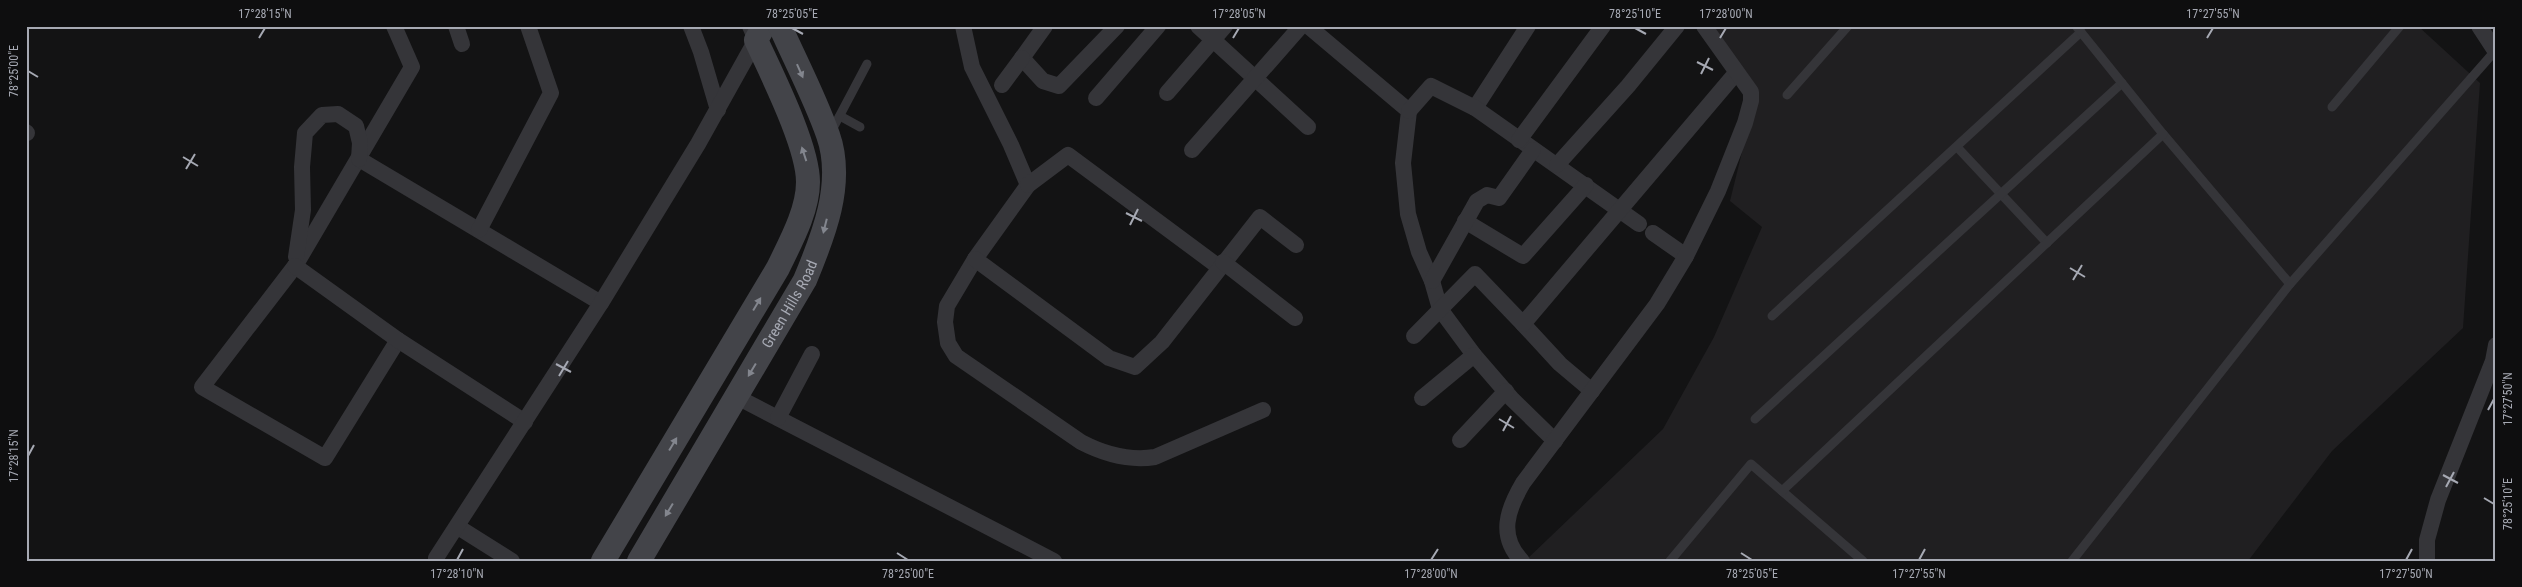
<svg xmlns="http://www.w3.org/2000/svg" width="2522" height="587" viewBox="0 0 2522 587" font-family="'Roboto Condensed',sans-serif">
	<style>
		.built { fill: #201f21 }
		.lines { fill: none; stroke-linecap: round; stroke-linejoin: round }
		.lane { stroke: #353539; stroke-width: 9 }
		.street { stroke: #353539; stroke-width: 16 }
		.secondary { stroke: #434449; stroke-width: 24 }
		.oneway { fill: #83868e }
		.ticks { fill: none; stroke: #a6a9b3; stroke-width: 2 }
		.labels { text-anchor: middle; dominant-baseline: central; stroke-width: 4; stroke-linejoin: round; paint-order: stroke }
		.street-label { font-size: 15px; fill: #a6a9b3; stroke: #0e0e0f }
		.neatline { fill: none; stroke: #a6a9b3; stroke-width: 2 }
		.ticks-label { font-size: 12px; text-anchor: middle; fill: #a6a9b3 }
	</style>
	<rect width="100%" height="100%" fill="#131314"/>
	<path class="built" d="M1716,26H2418L2480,83L2463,328L2332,451L2248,561H1525L1663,429L1714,337L1762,227L1730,201L1756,95L1711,36Z"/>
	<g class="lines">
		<g class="lane">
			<path d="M1787,95L1848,26"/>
			<path d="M2332,107L2400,26"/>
			<path d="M840,116L860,127"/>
			<path d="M831,132L867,64"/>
			<path d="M2163,134L2290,284"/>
			<path d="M1957,147L2047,243"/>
			<path d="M1772,316L2081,32"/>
			<path d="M1755,419L2122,83"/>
			<path d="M1782,491L1863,561"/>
			<path d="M1670,561L1751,464L1782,491L2163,134L2076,26"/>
			<path d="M2072,561L2290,284L2495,51"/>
		</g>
		<g class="street">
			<path d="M394,26L412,67L295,266L202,387L325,458L398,340"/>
			<path d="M456,26L462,44"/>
			<path d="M691,26L701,52L718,110"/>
			<path d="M963,26L972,67L1011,145L1028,185L975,259L947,306L945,322L948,343L956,356L1081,442C1104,454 1130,461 1155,457L1263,410"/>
			<path d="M1045,26L1022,58L1043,81L1059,86L1117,26"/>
			<path d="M1198,26L1308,127"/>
			<path d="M1308,26L1409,111L1403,163L1408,214L1419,252L1432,281L1440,309L1474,355L1512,399L1555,441"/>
			<path d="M2479,26L2496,52"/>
			<path d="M1002,85L1022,58"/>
			<path d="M1167,93L1225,26"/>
			<path d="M1096,98L1158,26"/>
			<path d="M1475,108L1528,26"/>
			<path d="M1409,111L1431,86L1475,108L1639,224"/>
			<path d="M26,132L27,133"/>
			<path d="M1519,140L1603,26"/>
			<path d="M1192,150L1301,26"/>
			<path d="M359,159L601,303"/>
			<path d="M1557,165L1628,86L1677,26"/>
			<path d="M1028,185L1068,155L1219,267"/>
			<path d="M1465,221L1523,256L1586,185"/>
			<path d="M479,230L551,93L528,26"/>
			<path d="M1653,233L1686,256"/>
			<path d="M296,257L303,210L302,167L305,133L322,115L338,114L356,126L360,143L359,159"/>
			<path d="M975,259L1109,358L1135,367L1162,342L1260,217L1296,245"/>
			<path d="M1223,262L1295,318"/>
			<path d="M295,266L398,340L525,422"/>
			<path d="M1432,281L1477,201L1487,195L1499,198L1533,150"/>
			<path d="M1523,324L1560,364L1592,391"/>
			<path d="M1414,336L1475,274L1523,324L1736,73"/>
			<path d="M737,397L1054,561"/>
			<path d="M1422,398L1474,355"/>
			<path d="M778,418L812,354"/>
			<path d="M1460,440L1506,391"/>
			<path d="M458,527L512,561"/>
			<path d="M436,558L601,303L698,144L756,40L750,26"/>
			<path d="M1522,561C1498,536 1507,510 1523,483L1657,304L1686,256L1718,191L1745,123L1751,101V92L1704,26"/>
			<path d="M2427,561V540L2438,500L2493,361L2496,345"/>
		</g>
		<g class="secondary">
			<path d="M603,561L778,268C790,243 808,211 808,182C808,146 772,75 756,40L764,26"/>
			<path id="s1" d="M639,561L805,280C823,237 845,183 828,135C815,98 796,62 780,26"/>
		</g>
	</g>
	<defs><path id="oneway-solid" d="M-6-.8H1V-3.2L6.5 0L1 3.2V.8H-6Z" transform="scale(1.25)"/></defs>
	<g class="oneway">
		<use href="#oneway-solid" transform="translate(800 71) rotate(66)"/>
		<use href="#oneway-solid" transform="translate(804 154) rotate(-108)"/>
		<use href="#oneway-solid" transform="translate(825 226) rotate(104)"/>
		<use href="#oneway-solid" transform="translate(757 304) rotate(-59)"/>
		<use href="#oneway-solid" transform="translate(752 370) rotate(121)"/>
		<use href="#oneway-solid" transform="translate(673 444) rotate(-59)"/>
		<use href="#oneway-solid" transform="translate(669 510) rotate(121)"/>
	</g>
	<path class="ticks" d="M792,28L803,34M1635,28L1646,34M259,38L265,28M1233,38L1239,28M1720,38L1726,28M2207,38L2213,28M1697,62L1713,70M28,71L38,77M1701,74L1709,58M183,157L198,166M186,169L195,154M1126,213L1142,221M1130,225L1138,209M2070,268L2085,277M2073,280L2082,265M556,364L571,372M559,376L568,361M2488,410L2494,399M1499,419L1514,428M1503,431L1511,416M28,456L34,445M2443,475L2458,483M2446,487L2454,472M2484,498L2494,504M897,553L908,560M1741,553L1752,560M457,560L463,549M1431,560L1438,549M1919,560L1925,549M2406,560L2412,549"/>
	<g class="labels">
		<g class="street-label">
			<text stroke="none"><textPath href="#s1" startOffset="298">Green Hills Road</textPath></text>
		</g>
	</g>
	<rect width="2522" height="587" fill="none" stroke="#0e0e0f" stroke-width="55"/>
	<rect x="28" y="28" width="2466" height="532" class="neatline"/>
	<g class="ticks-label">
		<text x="265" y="18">17°28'15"N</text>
		<text x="792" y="18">78°25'05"E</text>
		<text x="1239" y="18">17°28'05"N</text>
		<text x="1635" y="18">78°25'10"E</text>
		<text x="1726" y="18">17°28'00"N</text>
		<text x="2213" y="18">17°27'55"N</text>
		<text transform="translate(14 71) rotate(-90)" y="4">78°25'00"E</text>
		<text transform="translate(2508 399) rotate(-90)" y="4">17°27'50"N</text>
		<text transform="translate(14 456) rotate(-90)" y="4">17°28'15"N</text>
		<text transform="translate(2508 504) rotate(-90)" y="4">78°25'10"E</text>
		<text x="457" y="578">17°28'10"N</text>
		<text x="908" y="578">78°25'00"E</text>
		<text x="1431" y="578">17°28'00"N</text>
		<text x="1752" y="578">78°25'05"E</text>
		<text x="1919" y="578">17°27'55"N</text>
		<text x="2406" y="578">17°27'50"N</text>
	</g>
</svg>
